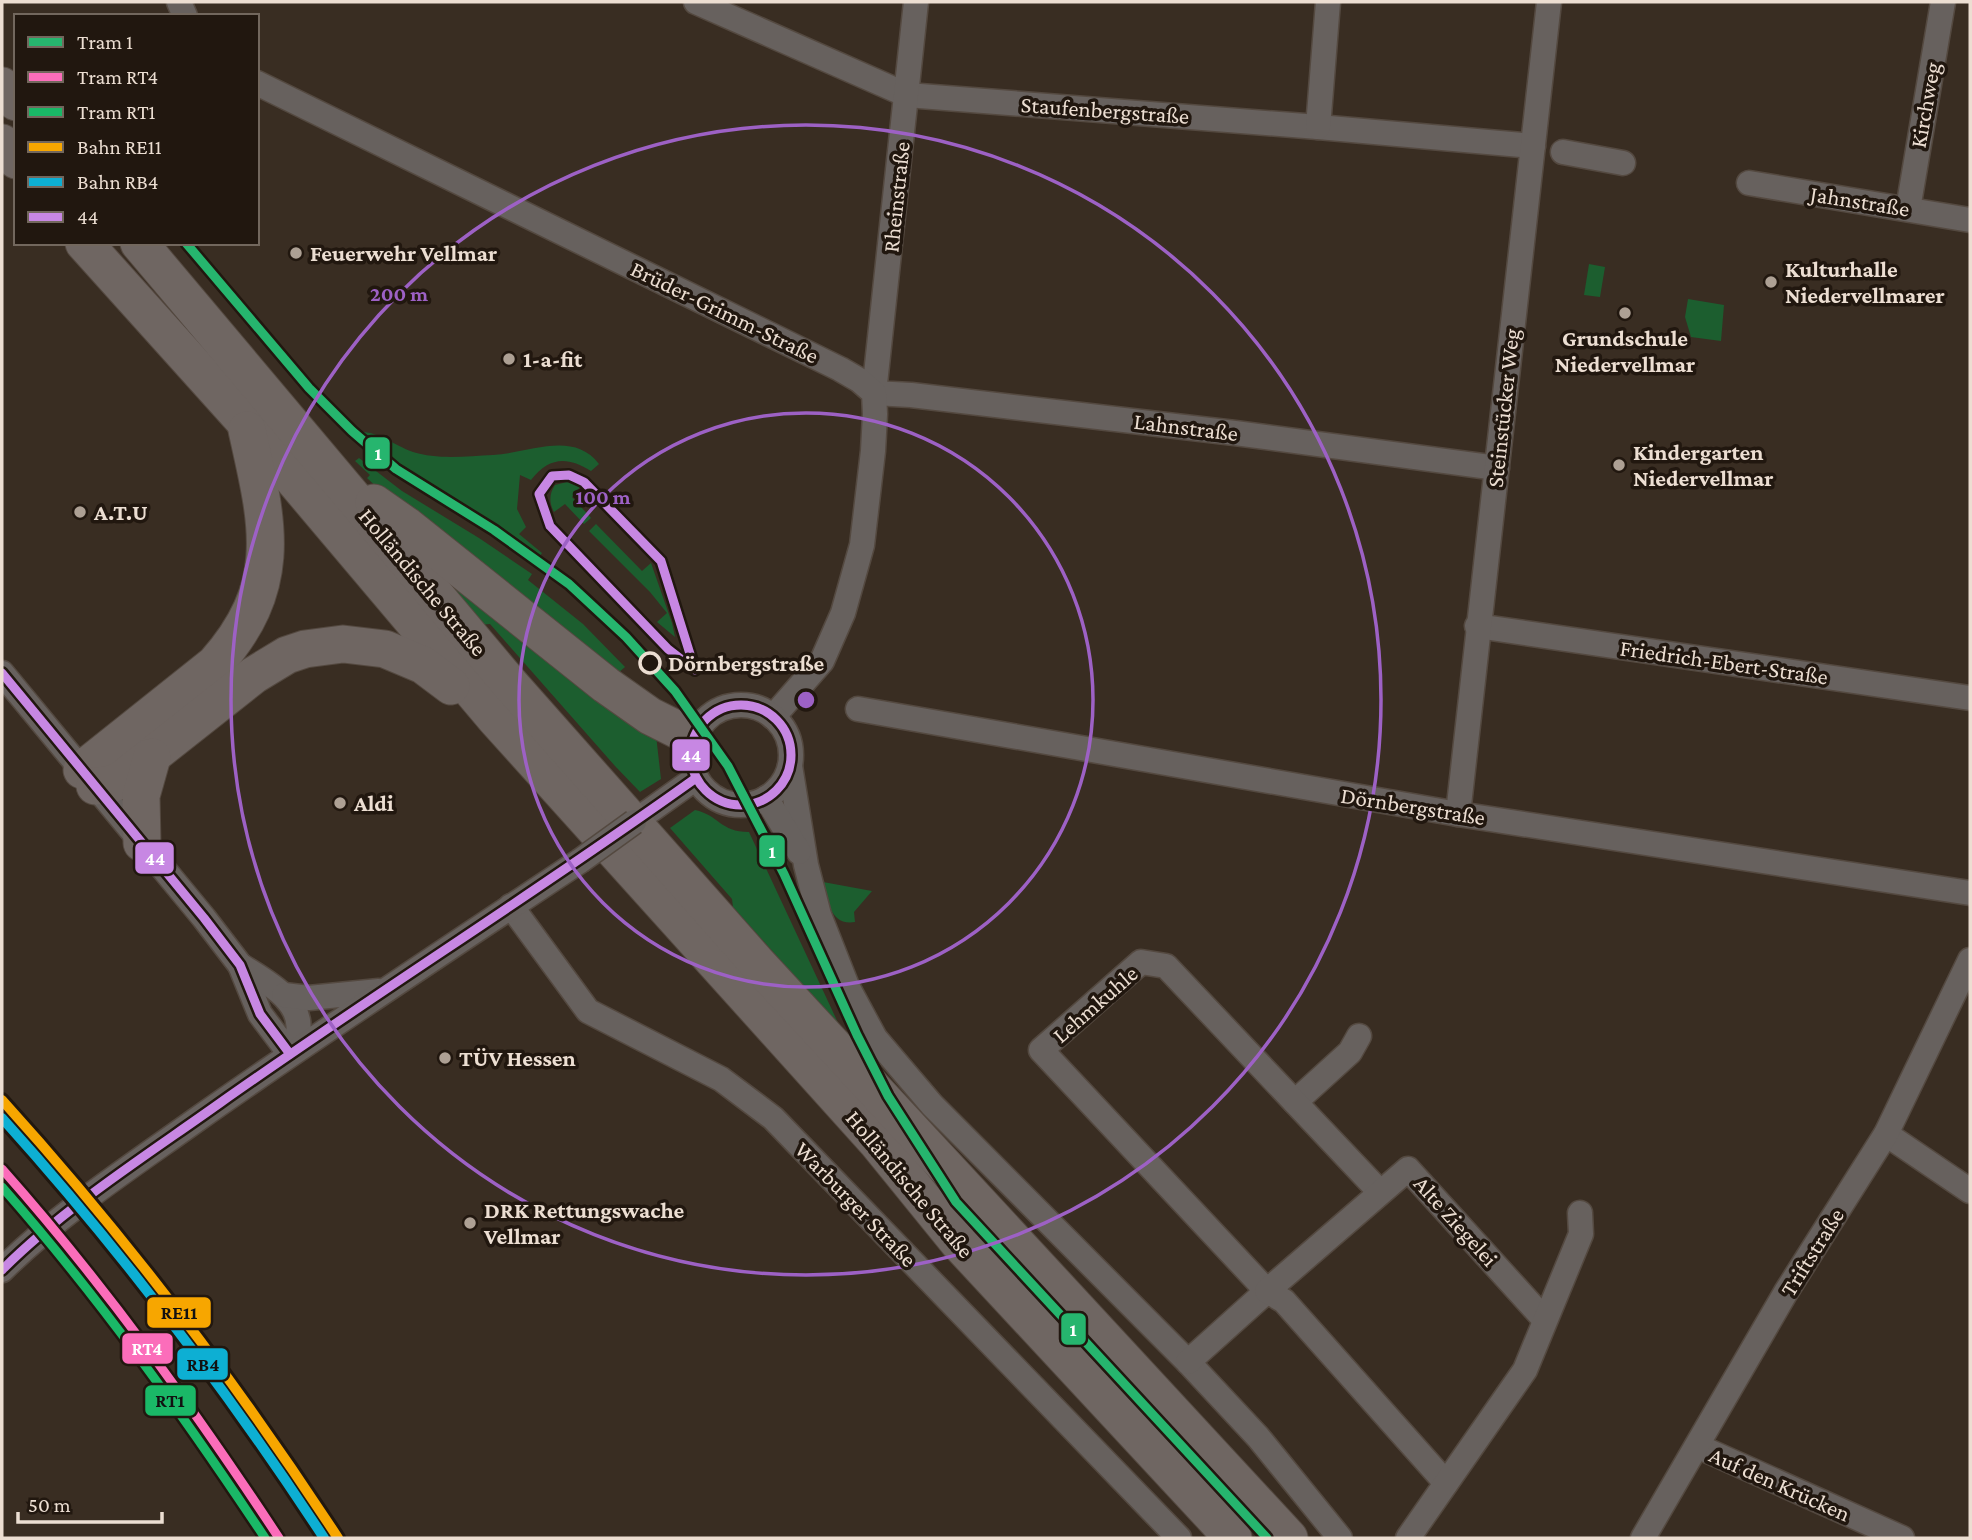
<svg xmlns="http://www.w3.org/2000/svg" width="1972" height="1540" viewBox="0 0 1972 1540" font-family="'Crimson Pro',serif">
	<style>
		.green { fill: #1c5e2f }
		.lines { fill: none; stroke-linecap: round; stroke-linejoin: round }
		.minor-casing { stroke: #544940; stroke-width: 27 }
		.highway-casing { stroke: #544940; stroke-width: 39 }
		.minor { stroke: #67615e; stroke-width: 24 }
		.highway { stroke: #6f6662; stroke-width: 37 }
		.minor-bridge-casing { stroke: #544940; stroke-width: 27; stroke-linecap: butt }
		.minor-bridge { stroke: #67615e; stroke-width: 24 }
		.bus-1-casing { stroke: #21170f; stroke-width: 14 }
		.bus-1 { stroke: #c787e3; stroke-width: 9 }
		.rail-1-casing { stroke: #21170f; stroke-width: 16 }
		.rail-2-casing { stroke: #21170f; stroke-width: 16 }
		.rail-1 { stroke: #f7a600; stroke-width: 10 }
		.rail-2 { stroke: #0dafd3; stroke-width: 10 }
		.tram-1-casing { stroke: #21170f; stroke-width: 14 }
		.tram-2-casing { stroke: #21170f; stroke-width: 14 }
		.tram-3-casing { stroke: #21170f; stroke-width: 14 }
		.tram-1 { stroke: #26b56e; stroke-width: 9 }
		.tram-2 { stroke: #fb6dba; stroke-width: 9 }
		.tram-3 { stroke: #1ab867; stroke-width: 9 }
		.ring { fill: none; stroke: #9d61c5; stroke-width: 3.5 }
		.poi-dot { fill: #ada094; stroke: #21170f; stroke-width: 2.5 }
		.stop-dot { fill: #21170f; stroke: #ecded2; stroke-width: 3.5 }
		.labels { text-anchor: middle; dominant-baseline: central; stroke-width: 7; stroke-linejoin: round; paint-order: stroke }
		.street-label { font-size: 23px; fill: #ecded2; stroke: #21170f }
		.poi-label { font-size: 23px; font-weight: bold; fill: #ecded2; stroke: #21170f; text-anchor: start }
		.stop-label { font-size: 23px; font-weight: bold; fill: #ecded2; stroke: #21170f; text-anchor: start }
		.centre { fill: #9d61c5; stroke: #21170f; stroke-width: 3.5 }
		.ring-label { font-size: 21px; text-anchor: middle; font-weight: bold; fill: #9d61c5; stroke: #21170f; stroke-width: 7; stroke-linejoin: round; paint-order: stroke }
		.line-badge { stroke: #21170f; stroke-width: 2.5 }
		.badge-label { font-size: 19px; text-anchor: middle; font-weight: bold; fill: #fff }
		.pale-badge-label { font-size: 19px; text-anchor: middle; font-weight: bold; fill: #111 }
	</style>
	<rect width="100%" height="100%" fill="#392d22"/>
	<g class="green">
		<path d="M1589,264L1605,267L1600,297L1584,295Z"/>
		<path d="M1688,299L1724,305L1721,341L1691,337L1685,317Z"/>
		<path d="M358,431C385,434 391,444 413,452C438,460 468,456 493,455C530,453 573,430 599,464L591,471C567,456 549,457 531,480L520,475L517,509L526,527L519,534L542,553L540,556L504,529L409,471Z"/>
		<path d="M359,458L402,491L479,538L532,574L528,580L583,624L625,667L611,679L402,511L367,478L370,475L355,461Z"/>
		<path d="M567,482L580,487L572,497L591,518L584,524L565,504L554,512C549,503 549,494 555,485Z"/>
		<path d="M596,524L642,571L651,563L672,623L675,637L657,622L667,613L650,592L589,531Z"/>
		<path d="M427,550L656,735L661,779L640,792L615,766L490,624L479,625L451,594Z"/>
		<path d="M695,810C719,815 720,832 749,832L840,1027L733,907L732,899L670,828Z"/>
		<path d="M823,882L872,891L854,912L855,922C830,926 828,901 823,882Z"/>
	</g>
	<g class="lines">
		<defs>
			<g id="minor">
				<path d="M179,2L185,16"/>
				<path d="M696,2L907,95L1318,127L1533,146"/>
				<path d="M916,2L874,393L911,395L1235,433L1497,468"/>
				<path d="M257,83L840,369L859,380L874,393L875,414L873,451L862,545L843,613L822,661L773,717"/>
				<path d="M1318,127L1328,2"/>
				<path d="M1563,152L1623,163"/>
				<path d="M1749,183L1970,220"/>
				<path d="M1908,209L1943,2"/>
				<path d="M1477,626L1970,698"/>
				<path d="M2,673L204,918L240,965L260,1014L290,1054"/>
				<circle cx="741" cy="755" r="50"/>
				<path d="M858,709L1458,814L1970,893"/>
				<path d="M790,766L806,865L819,915L847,986L875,1038L932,1105L1188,1362L1258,1437L1340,1538"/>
				<path d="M766,798L799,852"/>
				<path d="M1458,814L1549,2"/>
				<path d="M634,822L696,778"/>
				<path d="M511,906L588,1011L721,1079L773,1118L1179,1538"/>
				<path d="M240,965C263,980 304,1000 298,1033C297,1040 293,1048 290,1054"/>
				<path d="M284,995L309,998L379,991"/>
				<path d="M1295,1102L1350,1052L1359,1036"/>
				<path d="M1886,1134L1970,1191"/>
				<path d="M2,1270C61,1212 132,1166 199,1118C324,1030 452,946 580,861"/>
				<path d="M1188,1362L1267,1291L1041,1050L1141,962L1166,966L1380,1192"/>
				<path d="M1697,1446L1902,1538"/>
				<path d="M1446,1483L1284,1301L1267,1291L1408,1169L1544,1319"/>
				<path d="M1408,1538L1525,1370L1581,1234L1580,1213"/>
				<path d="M1643,1538L1786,1292L1886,1134L1970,960"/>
			</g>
			<g id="highway">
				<path d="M2,86L16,102"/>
				<path d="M2,143L16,160"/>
				<path d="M84,243L245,422L495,718L877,1142L959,1243L1233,1538"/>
				<path d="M139,243L510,684L757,963L1289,1538"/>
				<path d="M374,503L407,526L606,685L650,716L694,738"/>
				<path d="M82,770L215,664C285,585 268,524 247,430"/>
				<path d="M95,786L108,785L121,780L254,675L287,655L305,649L343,644L385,649L423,665L451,686"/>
				<path d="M142,843L141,796L152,757"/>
			</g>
		</defs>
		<use href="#minor" class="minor-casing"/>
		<use href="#highway" class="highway-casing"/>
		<use href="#minor" class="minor"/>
		<use href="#highway" class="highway"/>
		<defs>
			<path id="minor-bridge" d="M580,861L634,822"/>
		</defs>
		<use href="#minor-bridge" class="minor-bridge-casing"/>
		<use href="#minor-bridge" class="minor-bridge"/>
		<defs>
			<g id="bus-1">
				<path d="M569,475L584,482L661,561L695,670L668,649L550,526L539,494L552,476Z"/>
				<path d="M2,673L204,918L240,965L260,1014L290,1054"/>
				<circle cx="741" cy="755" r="50"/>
				<path d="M2,1270C65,1207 147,1155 220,1103C377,992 540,890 696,778"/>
			</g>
		</defs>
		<use href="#bus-1" class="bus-1-casing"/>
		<use href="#bus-1" class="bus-1"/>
		<defs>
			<path id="rail-1" d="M2,1100C126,1237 237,1383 338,1538"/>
			<path id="rail-2" d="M2,1118C121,1250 227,1390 324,1538"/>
		</defs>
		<use href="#rail-1" class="rail-1-casing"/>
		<use href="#rail-2" class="rail-2-casing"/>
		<use href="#rail-1" class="rail-1"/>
		<use href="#rail-2" class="rail-2"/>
		<defs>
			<path id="tram-1" d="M186,243L309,388L352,431L396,469L494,530L569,584L626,637L675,691L728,766L784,874L857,1035L888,1096L956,1202L1267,1538"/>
			<path id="tram-2" d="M2,1169C105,1285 194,1409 279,1538"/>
			<path id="tram-3" d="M2,1187C99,1297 184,1416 265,1538"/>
		</defs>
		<use href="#tram-1" class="tram-1-casing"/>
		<use href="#tram-2" class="tram-2-casing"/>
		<use href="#tram-3" class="tram-3-casing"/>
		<use href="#tram-1" class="tram-1"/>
		<use href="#tram-2" class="tram-2"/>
		<use href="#tram-3" class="tram-3"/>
	</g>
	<g class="ring">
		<circle cx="806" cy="700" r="287"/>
		<circle cx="806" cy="700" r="575"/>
	</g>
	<g class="poi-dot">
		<circle cx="296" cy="253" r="7"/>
		<circle cx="1771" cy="282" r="7"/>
		<circle cx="1625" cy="313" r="7"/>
		<circle cx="509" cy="359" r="7"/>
		<circle cx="1619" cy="465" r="7"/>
		<circle cx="80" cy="512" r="7"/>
		<circle cx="340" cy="803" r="7"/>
		<circle cx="445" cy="1058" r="7"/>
		<circle cx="470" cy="1223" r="7"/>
	</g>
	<circle class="stop-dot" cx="650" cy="663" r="10"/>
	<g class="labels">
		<g class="street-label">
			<text transform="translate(1925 105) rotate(-80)">Kirchweg</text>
			<text transform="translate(1105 110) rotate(4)">Staufenbergstraße</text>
			<text transform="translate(896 197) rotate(-84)">Rheinstraße</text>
			<text transform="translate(1860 201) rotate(9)">Jahnstraße</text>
			<text transform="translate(725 312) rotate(26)">Brüder-Grimm-Straße</text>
			<text transform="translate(1503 408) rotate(-84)">Steinstücker Weg</text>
			<text transform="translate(1186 427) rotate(7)">Lahnstraße</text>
			<text transform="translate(423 582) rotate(50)">Holländische Straße</text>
			<text transform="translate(1724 662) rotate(8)">Friedrich-Ebert-Straße</text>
			<text transform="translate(1413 806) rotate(9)">Dörnbergstraße</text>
			<text transform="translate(1095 1004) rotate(-41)">Lehmkuhle</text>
			<text transform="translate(910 1184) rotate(50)">Holländische Straße</text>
			<text transform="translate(856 1204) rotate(46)">Warburger Straße</text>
			<text transform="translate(1456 1221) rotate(48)">Alte Ziegelei</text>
			<text transform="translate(1812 1252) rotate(-58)">Triftstraße</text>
			<text transform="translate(1780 1484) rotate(24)">Auf den Krücken</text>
		</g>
		<g class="poi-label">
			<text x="310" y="253">Feuerwehr Vellmar</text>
			<text x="1785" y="269">Kulturhalle<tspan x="1785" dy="26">Niedervellmarer</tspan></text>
			<text x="1625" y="338" text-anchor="middle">Grundschule<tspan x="1625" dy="26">Niedervellmar</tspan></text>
			<text x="523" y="359">1-a-fit</text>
			<text x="1633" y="452">Kindergarten<tspan x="1633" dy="26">Niedervellmar</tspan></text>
			<text x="94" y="512">A.T.U</text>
			<text x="354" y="803">Aldi</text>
			<text x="459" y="1058">TÜV Hessen</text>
			<text x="484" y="1210">DRK Rettungswache<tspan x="484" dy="26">Vellmar</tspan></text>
		</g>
		<g class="stop-label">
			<text x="668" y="663">Dörnbergstraße</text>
		</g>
	</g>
	<circle cx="806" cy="700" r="10" class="centre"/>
	<g class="ring-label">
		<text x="399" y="301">200 m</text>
		<text x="603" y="504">100 m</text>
	</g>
	<g class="line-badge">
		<rect x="364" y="436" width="27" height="34" rx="7" fill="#26b56e"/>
		<rect x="671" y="738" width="40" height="34" rx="7" fill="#c787e3"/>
		<rect x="758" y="834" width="28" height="34" rx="7" fill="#26b56e"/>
		<rect x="134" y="841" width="41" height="34" rx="7" fill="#c787e3"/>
		<rect x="146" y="1296" width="66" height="33" rx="7" fill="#f7a600"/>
		<rect x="1060" y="1312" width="27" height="34" rx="7" fill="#26b56e"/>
		<rect x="121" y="1332" width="53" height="33" rx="7" fill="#fb6dba"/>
		<rect x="176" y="1347" width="53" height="34" rx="7" fill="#0dafd3"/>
		<rect x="144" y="1384" width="53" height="33" rx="7" fill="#1ab867"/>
	</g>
	<g class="badge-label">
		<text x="378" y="460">1</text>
		<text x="691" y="762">44</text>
		<text x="772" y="858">1</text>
		<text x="155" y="865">44</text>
		<text x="1073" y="1336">1</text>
		<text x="147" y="1355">RT4</text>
	</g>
	<g class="pale-badge-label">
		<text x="179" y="1319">RE11</text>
		<text x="203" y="1371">RB4</text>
		<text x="170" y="1407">RT1</text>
	</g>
	<rect width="1972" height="1540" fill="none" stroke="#ecded2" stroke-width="7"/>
	<rect x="14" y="14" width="245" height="231" fill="#21170f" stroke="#72675d" stroke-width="2"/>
	<rect x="28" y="37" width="35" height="10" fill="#26b56e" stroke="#72675d" stroke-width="2"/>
	<text x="77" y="49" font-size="21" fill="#ecded2">Tram 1</text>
	<rect x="28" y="72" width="35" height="10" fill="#fb6dba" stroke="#72675d" stroke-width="2"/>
	<text x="77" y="84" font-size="21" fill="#ecded2">Tram RT4</text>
	<rect x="28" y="107" width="35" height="10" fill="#1ab867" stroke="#72675d" stroke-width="2"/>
	<text x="77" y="119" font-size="21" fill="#ecded2">Tram RT1</text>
	<rect x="28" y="142" width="35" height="10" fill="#f7a600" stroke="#72675d" stroke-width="2"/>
	<text x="77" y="154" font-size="21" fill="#ecded2">Bahn RE11</text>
	<rect x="28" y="177" width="35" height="10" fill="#0dafd3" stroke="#72675d" stroke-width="2"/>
	<text x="77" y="189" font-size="21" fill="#ecded2">Bahn RB4</text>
	<rect x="28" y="212" width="35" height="10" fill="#c787e3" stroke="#72675d" stroke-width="2"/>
	<text x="77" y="224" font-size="21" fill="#ecded2">44</text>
	<path d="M18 1512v10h144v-10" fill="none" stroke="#ecded2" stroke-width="3.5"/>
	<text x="28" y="1512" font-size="21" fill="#ecded2" stroke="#21170f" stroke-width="5" paint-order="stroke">50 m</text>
</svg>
